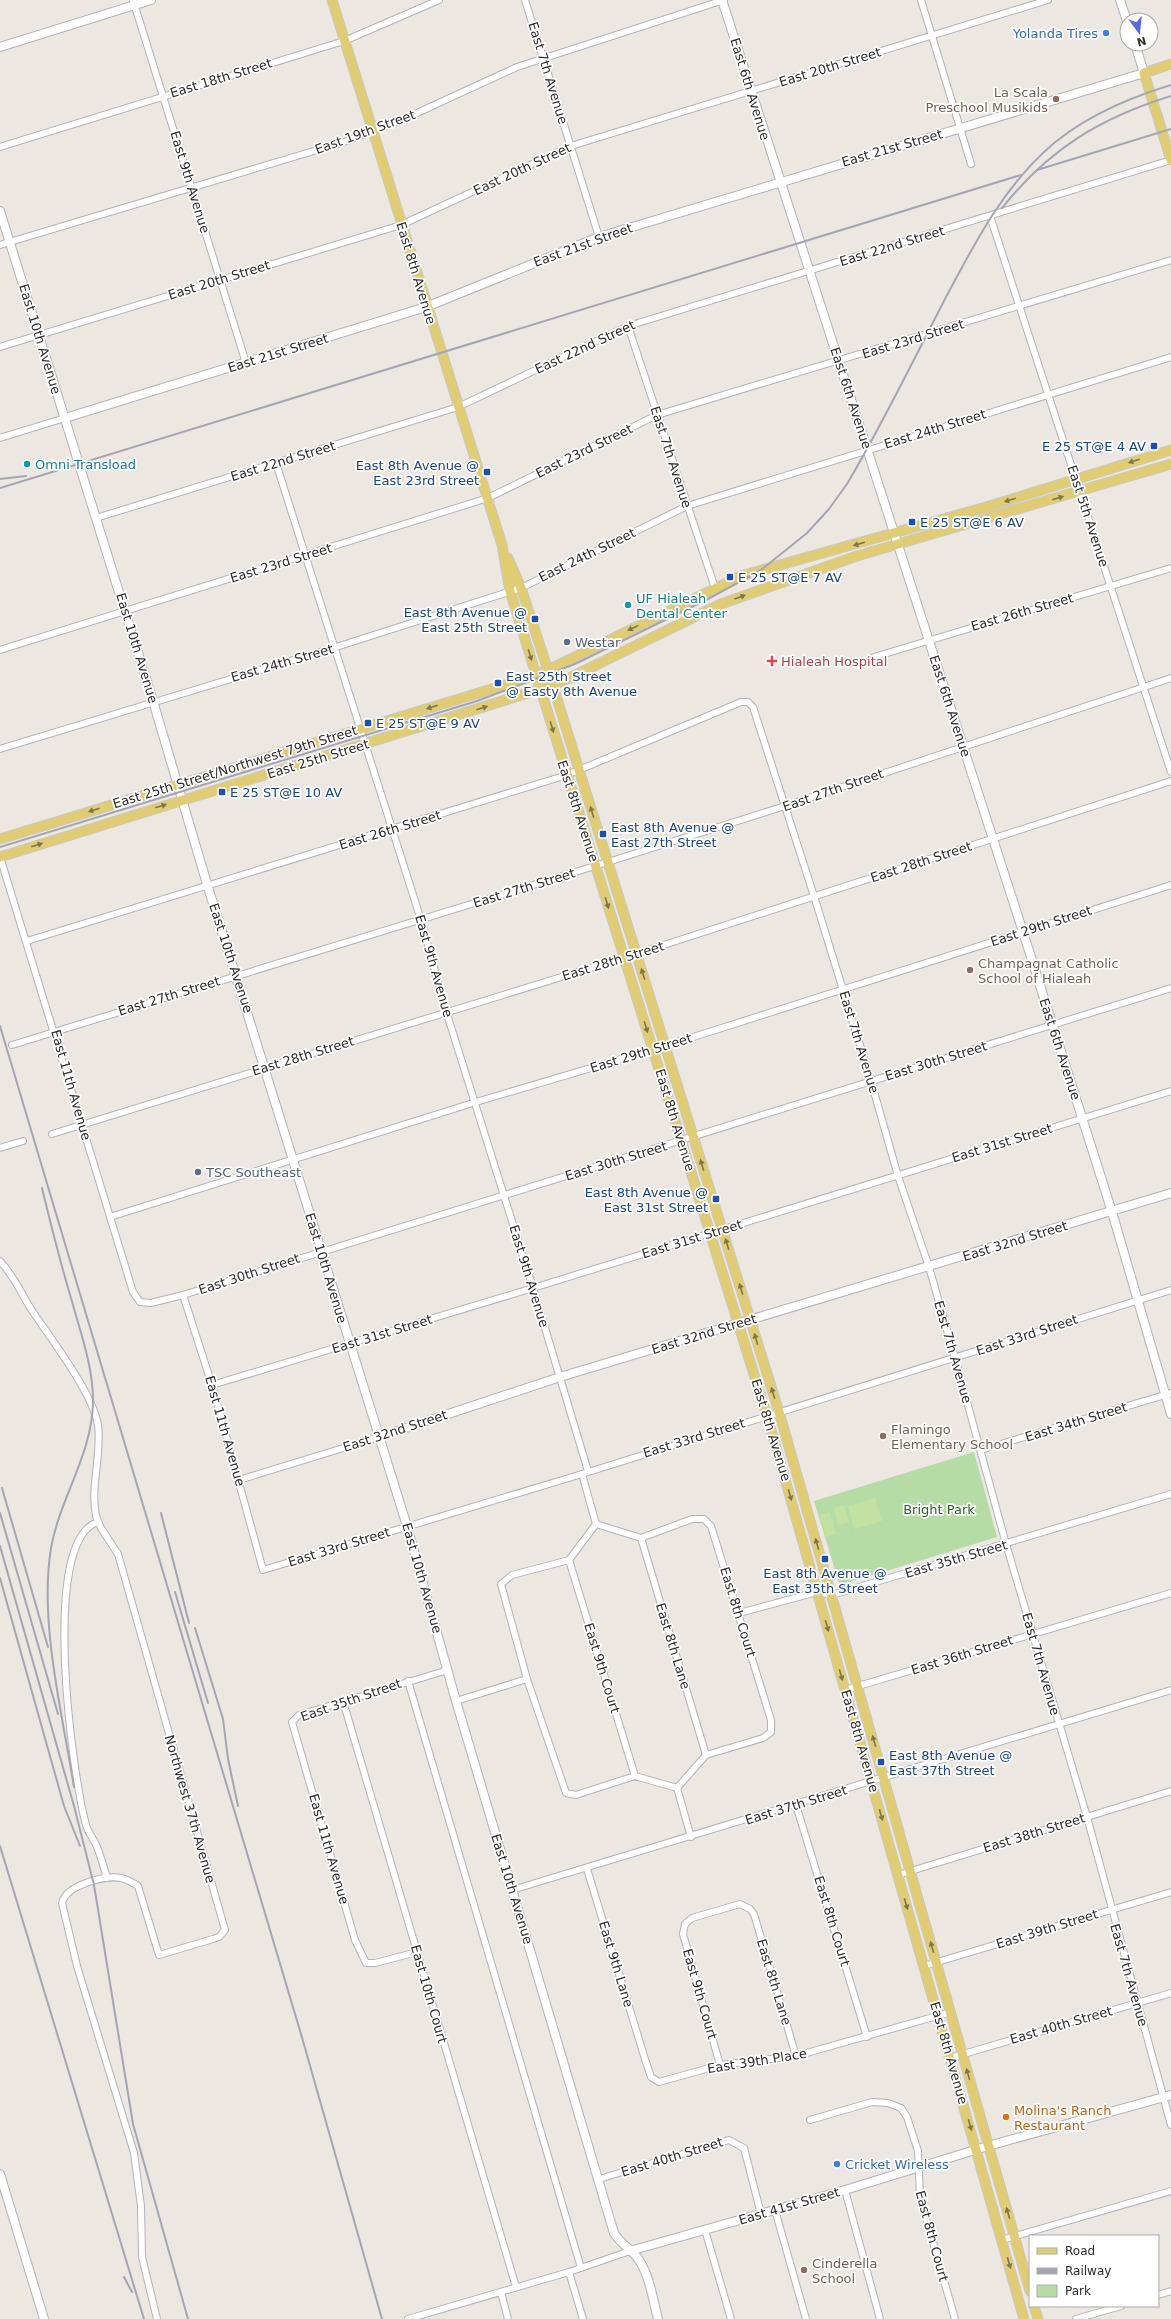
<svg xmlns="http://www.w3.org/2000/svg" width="1171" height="2319" viewBox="0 0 1171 2319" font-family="'DejaVu Sans',sans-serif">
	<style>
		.green { fill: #b4dca4 }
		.pitch { fill: #c3e2a1 }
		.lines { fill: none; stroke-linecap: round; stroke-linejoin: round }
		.street-casing { stroke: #b1b2bb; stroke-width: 8 }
		.secondary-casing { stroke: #b1b2bb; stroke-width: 10 }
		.primary-casing { stroke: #c8c8c8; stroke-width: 11 }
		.street { stroke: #fff; stroke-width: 6 }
		.secondary { stroke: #fff; stroke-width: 8 }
		.primary { stroke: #e1cd71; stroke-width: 9 }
		.rail { stroke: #a4a5b4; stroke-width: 2 }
		.oneway { fill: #7e754c }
		.shop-dot { fill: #3f7fe0; stroke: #fff; stroke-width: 1.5 }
		.education-dot { fill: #8d6e63; stroke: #fff; stroke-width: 1.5 }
		.transit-dot { fill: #1a4fb4; stroke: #fff; stroke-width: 1.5 }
		.culture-dot { fill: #0f9aa8; stroke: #fff; stroke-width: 1.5 }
		.service-dot { fill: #5c6f8a; stroke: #fff; stroke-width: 1.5 }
		.health-dot { fill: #e0444e; stroke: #fff; stroke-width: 1.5 }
		.food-dot { fill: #e8710a; stroke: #fff; stroke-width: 1.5 }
		.labels { text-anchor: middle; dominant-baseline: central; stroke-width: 3.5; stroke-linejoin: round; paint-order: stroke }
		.shop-label { font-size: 13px; fill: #366cbe; stroke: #fff; text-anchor: end }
		.street-label { font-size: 13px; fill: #2d2d2d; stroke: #fff }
		.education-label { font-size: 13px; fill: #785e54; stroke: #fff; text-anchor: start }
		.transit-label { font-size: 13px; fill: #164399; stroke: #fff; text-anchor: start }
		.culture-label { font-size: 13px; fill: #0d838f; stroke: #fff; text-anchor: start }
		.service-label { font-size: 13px; fill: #4e5e75; stroke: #fff; text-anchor: start }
		.health-label { font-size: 13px; fill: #be3a42; stroke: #fff; text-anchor: start }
		.park-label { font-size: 13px; fill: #2d6324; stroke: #fff }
		.food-label { font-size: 13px; fill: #c56008; stroke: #fff; text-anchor: start }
	</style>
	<rect width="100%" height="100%" fill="#ece8e1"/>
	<path class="green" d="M974,1452L997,1537L844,1584L839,1583L814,1501Z"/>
	<g class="pitch">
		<path d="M875,1498L882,1521L854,1529L848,1506Z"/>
		<path d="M844,1505L849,1522L838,1525L834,1508Z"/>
		<path d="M830,1512L836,1534L826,1537L820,1515Z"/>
	</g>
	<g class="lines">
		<defs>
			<g id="street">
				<path d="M133,0L246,363"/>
				<path d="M525,0L599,237"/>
				<path d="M921,0L971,164"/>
				<path d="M0,147L344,41L439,0"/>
				<path d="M990,216L1171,772"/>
				<path d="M0,245L347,141L404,119L517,67L724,0"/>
				<path d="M628,326L715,588"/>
				<path d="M0,347L401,225L571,146L1048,0"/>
				<path d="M0,438L65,418"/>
				<path d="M276,463L421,920L446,1011L533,1288L588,1471"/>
				<path d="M96,518L458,407L628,326L1171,160"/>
				<path d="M0,650L488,498L657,415L1171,260"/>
				<path d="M874,657L1171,568"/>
				<path d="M0,749L333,648L521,588L687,506L1171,357"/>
				<path d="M0,857L133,1292L140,1302L151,1303L183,1295L1171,988"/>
				<path d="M27,941L567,775L741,702H748L753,707L814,896L871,1081L898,1176L929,1267L955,1358L1006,1544L1087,1817L1171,2125"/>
				<path d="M12,1045L608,862L785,806L1171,678"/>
				<path d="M52,1134L636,954L1171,781"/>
				<path d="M0,1148L23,1141"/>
				<path d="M110,1217L476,1102L665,1046L1171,885"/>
				<path d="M0,1261C14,1276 21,1293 31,1309C50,1338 93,1393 98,1425C102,1454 90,1486 96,1516L101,1528L118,1554L225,1930L219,1937L213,1939L159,1955L138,1886C133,1883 127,1879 121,1878C105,1875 66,1885 62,1903L77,1966L134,2153L141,2206L142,2257L157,2319"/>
				<path d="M183,1295L212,1385L263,1570L582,1474L1171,1290"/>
				<path d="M212,1385L533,1288L1171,1091"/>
				<path d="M981,1450L1171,1393"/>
				<path d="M582,1474L596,1524"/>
				<path d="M239,1480L379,1437"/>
				<path d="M692,1519H704L711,1526L771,1720V1732L763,1738L706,1755L677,1788L635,1776L576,1795L566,1793L527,1679L501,1584L512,1575L569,1560L596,1524L641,1538Z"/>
				<path d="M98,1522C39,1540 73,1778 86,1825C88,1833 94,1839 97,1847C101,1857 104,1868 107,1878"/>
				<path d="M641,1538L706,1755"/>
				<path d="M569,1560L635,1776"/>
				<path d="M739,1613L817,1592L832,1595L1171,1494"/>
				<path d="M408,1681L581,2268"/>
				<path d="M845,1690L1171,1593"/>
				<path d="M343,1701L516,2287"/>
				<path d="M456,1701L527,1679"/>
				<path d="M677,1788L691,1837"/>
				<path d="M796,1805L867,2037"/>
				<path d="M587,1869L645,2059L651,2077L659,2082L720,2065L796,2056L951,2012"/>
				<path d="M898,1875L1171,1791"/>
				<path d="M512,1890L1171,1690"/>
				<path d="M417,1952L375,1963H366L355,1940L292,1722L299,1715L448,1670"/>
				<path d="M924,1966L1171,1892"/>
				<path d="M950,2058L1171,1993"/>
				<path d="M720,2065L683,1934L685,1924L692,1918L740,1904L750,1909L754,1914L796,2056"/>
				<path d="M810,2120L872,2102L888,2103L901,2108L907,2117L918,2151L920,2197L955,2319"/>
				<path d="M599,2179L729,2140L744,2148L761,2214"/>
				<path d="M845,2190L880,2319"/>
				<path d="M775,2210L806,2319"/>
				<path d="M705,2230L731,2319"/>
				<path d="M1002,2240L1171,2191"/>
				<path d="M569,2272L583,2319"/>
				<path d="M501,2292L508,2319"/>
				<path d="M1158,2295L1171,2291"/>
				<path d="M408,2319L569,2272L630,2251"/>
				<path d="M1076,2319L1121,2306"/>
			</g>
			<g id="secondary">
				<path d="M722,0L1023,932L1112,1212L1171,1414"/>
				<path d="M1120,0L1127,21"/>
				<path d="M0,47L151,0"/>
				<path d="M0,211L153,701L207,884L407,1526L456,1701L614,2233C622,2246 632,2249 639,2260C650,2277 653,2300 658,2319"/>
				<path d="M65,418L426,307L599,237L1144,73L1135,44"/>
				<path d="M379,1437L560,1377L1171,1193"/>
				<path d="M0,2174L44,2319"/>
				<path d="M630,2251L845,2190L988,2146L1171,2095"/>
			</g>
			<g id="primary">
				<path d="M332,0L502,545L510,591L767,1416L1024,2319"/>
				<path d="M1171,64L1144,73L1171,160"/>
				<path d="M508,558L521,588L548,670L779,1412L1030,2291"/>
				<path d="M0,839L508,684L548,670L741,576L986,507L1171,450"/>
				<path d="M0,857L541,689L565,680L721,604L857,556L1171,464"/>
				<path d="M1034,2306L1038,2319"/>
			</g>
		</defs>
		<use href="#street" class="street-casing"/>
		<use href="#secondary" class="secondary-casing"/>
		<use href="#primary" class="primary-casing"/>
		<use href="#street" class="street"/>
		<use href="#secondary" class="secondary"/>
		<use href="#primary" class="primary"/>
		<g class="rail">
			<path d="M1037,170L1171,129"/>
			<path d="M1002,208C1049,149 1100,118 1171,96"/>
			<path d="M0,479L26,476"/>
			<path d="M0,488L1021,175"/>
			<path d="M0,847L477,701L575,664L708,599L761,570L807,533L829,509L847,484C883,423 914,359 946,297C974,245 1000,193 1044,152C1079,119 1125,99 1171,85"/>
			<path d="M0,1026L301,2034L382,2319"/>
			<path d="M42,1188C51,1225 60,1262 71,1298C80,1331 93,1366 93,1400C93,1454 60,1497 51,1548C39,1622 62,1712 74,1787"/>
			<path d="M2,1488L48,1647"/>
			<path d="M0,1513L58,1714"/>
			<path d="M161,1513L189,1623"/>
			<path d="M0,1546L74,1806L94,1885L133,2124L188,2319"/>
			<path d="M0,1578L64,1806L80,1846"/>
			<path d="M175,1592L208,1703"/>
			<path d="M195,1628L223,1719L228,1759L238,1806"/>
			<path d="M0,1846L144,2319"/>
			<path d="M124,2277L132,2292"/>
		</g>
	</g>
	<defs><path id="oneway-solid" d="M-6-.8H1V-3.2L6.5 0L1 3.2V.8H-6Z"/></defs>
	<g class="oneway">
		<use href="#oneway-solid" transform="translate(1134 461) rotate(163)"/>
		<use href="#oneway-solid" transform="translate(1058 498) rotate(-17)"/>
		<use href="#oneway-solid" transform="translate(1010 500) rotate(163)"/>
		<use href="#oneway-solid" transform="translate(859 544) rotate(164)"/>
		<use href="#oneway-solid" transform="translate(740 597) rotate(-20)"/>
		<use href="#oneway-solid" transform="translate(633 628) rotate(154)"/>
		<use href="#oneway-solid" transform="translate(530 655) rotate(73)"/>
		<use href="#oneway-solid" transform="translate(432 707) rotate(163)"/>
		<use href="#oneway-solid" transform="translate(482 708) rotate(-18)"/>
		<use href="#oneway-solid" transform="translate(552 727) rotate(73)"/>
		<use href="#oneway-solid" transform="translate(161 806) rotate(-17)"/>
		<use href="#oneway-solid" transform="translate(94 810) rotate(162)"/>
		<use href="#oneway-solid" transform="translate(592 812) rotate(-107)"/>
		<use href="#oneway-solid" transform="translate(37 845) rotate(-17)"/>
		<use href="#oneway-solid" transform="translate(607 903) rotate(73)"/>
		<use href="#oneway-solid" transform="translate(643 974) rotate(-107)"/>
		<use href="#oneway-solid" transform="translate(646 1027) rotate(73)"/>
		<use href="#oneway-solid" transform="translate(702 1165) rotate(-107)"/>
		<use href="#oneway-solid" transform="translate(727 1244) rotate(-107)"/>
		<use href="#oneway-solid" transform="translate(741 1289) rotate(-107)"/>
		<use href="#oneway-solid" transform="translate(756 1339) rotate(-107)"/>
		<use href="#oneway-solid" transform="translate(773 1393) rotate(-107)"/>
		<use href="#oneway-solid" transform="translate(790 1495) rotate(74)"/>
		<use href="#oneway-solid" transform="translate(817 1544) rotate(-106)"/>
		<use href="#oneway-solid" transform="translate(827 1626) rotate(74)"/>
		<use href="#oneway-solid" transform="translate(841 1675) rotate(74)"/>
		<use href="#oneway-solid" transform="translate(874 1741) rotate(-105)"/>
		<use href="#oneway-solid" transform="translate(881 1815) rotate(74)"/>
		<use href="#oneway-solid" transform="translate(906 1904) rotate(74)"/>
		<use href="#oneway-solid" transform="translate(932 1947) rotate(-106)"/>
		<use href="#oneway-solid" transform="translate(968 2074) rotate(-106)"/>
		<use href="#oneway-solid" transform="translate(970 2125) rotate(74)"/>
		<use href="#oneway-solid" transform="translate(1008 2213) rotate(-106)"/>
		<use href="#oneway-solid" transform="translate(1009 2263) rotate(74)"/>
	</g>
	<g class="shop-dot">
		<circle cx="1106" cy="33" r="4"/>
		<circle cx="837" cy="2164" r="4"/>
	</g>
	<g class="education-dot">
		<circle cx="1056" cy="99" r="4"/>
		<circle cx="970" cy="970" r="4"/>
		<circle cx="883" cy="1436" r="4"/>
		<circle cx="804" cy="2270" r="4"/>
	</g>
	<g class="transit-dot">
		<rect x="1150" y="442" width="8" height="8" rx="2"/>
		<rect x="483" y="468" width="8" height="8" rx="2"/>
		<rect x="908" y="518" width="8" height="8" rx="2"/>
		<rect x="726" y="573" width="8" height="8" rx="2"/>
		<rect x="531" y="615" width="8" height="8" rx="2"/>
		<rect x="494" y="679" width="8" height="8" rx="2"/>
		<rect x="364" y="719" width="8" height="8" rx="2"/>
		<rect x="218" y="788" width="8" height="8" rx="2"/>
		<rect x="599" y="830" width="8" height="8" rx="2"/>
		<rect x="712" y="1195" width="8" height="8" rx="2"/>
		<rect x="821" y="1555" width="8" height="8" rx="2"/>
		<rect x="877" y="1758" width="8" height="8" rx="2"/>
	</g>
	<g class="culture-dot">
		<circle cx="27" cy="464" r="4"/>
		<circle cx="628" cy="605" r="4"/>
	</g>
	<g class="service-dot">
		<circle cx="567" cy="642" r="4"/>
		<circle cx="198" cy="1172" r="4"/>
	</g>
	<path class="health-dot" d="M770 655h4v4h4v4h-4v4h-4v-4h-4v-4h4z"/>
	<circle class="food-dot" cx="1006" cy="2117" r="4"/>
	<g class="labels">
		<g class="shop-label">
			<text x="1098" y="33">Yolanda Tires</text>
			<text x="845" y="2164" text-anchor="start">Cricket Wireless</text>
		</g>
		<g class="street-label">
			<text transform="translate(830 67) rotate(-17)">East 20th Street</text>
			<text transform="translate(548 73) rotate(73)">East 7th Avenue</text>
			<text transform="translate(221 78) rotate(-17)">East 18th Street</text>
			<text transform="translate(750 89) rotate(73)">East 6th Avenue</text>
			<text transform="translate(365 132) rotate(-20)">East 19th Street</text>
			<text transform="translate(892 148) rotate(-16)">East 21st Street</text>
			<text transform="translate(522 169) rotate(-25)">East 20th Street</text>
			<text transform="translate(190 182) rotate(73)">East 9th Avenue</text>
			<text transform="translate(583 245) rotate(-20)">East 21st Street</text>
			<text transform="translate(892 246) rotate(-17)">East 22nd Street</text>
			<text transform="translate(416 273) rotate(73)">East 8th Avenue</text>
			<text transform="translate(219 280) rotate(-17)">East 20th Street</text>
			<text transform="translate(40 339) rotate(73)">East 10th Avenue</text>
			<text transform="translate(913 339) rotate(-17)">East 23rd Street</text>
			<text transform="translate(585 347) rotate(-25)">East 22nd Street</text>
			<text transform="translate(278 353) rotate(-17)">East 21st Street</text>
			<text transform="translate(851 398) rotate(72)">East 6th Avenue</text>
			<text transform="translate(935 429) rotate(-17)">East 24th Street</text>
			<text transform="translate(584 451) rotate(-26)">East 23rd Street</text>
			<text transform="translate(671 457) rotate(72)">East 7th Avenue</text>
			<text transform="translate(283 461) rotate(-17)">East 22nd Street</text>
			<text transform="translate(1088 516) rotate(72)">East 5th Avenue</text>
			<text transform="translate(587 555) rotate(-26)">East 24th Street</text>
			<text transform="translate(281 563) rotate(-17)">East 23rd Street</text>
			<text transform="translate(1022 612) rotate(-16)">East 26th Street</text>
			<text transform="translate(137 648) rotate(73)">East 10th Avenue</text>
			<text transform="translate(282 663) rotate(-16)">East 24th Street</text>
			<text transform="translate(950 706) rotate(72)">East 6th Avenue</text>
			<text transform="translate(318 759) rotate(-17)">East 25th Street</text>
			<text transform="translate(235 767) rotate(-17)">East 25th Street/Northwest 79th Street</text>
			<text transform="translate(833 790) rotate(-19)">East 27th Street</text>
			<text transform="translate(578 811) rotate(72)">East 8th Avenue</text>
			<text transform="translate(390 830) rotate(-17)">East 26th Street</text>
			<text transform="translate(921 862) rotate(-18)">East 28th Street</text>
			<text transform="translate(524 888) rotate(-17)">East 27th Street</text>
			<text transform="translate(1041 926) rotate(-18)">East 29th Street</text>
			<text transform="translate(231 958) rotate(72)">East 10th Avenue</text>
			<text transform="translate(613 961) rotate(-17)">East 28th Street</text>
			<text transform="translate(434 966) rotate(74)">East 9th Avenue</text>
			<text transform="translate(169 996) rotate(-17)">East 27th Street</text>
			<text transform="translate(859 1042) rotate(73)">East 7th Avenue</text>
			<text transform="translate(1060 1049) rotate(72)">East 6th Avenue</text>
			<text transform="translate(641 1053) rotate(-17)">East 29th Street</text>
			<text transform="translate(303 1056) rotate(-17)">East 28th Street</text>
			<text transform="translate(936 1061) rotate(-17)">East 30th Street</text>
			<text transform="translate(71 1085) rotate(74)">East 11th Avenue</text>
			<text transform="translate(675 1120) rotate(73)">East 8th Avenue</text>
			<text transform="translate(1002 1143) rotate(-17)">East 31st Street</text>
			<text transform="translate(616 1161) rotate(-17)">East 30th Street</text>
			<text transform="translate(692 1239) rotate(-17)">East 31st Street</text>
			<text transform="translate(1015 1241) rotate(-17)">East 32nd Street</text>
			<text transform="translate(326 1268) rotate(73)">East 10th Avenue</text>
			<text transform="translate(249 1274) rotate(-18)">East 30th Street</text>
			<text transform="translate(529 1276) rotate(73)">East 9th Avenue</text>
			<text transform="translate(382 1334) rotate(-17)">East 31st Street</text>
			<text transform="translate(704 1334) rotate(-17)">East 32nd Street</text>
			<text transform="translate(1027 1335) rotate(-18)">East 33rd Street</text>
			<text transform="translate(953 1352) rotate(74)">East 7th Avenue</text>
			<text transform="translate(1076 1422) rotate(-17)">East 34th Street</text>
			<text transform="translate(771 1430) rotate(73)">East 8th Avenue</text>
			<text transform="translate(225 1431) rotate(74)">East 11th Avenue</text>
			<text transform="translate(395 1431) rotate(-18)">East 32nd Street</text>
			<text transform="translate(694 1438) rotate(-17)">East 33rd Street</text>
			<text transform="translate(339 1547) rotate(-17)">East 33rd Street</text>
			<text transform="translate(956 1559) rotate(-16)">East 35th Street</text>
			<text transform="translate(422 1578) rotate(74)">East 10th Avenue</text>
			<text transform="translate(738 1612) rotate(73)">East 8th Court</text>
			<text transform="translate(673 1646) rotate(73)">East 8th Lane</text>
			<text transform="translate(962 1655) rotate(-17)">East 36th Street</text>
			<text transform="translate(1041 1664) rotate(74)">East 7th Avenue</text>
			<text transform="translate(602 1668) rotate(73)">East 9th Court</text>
			<text transform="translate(351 1700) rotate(-19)">East 35th Street</text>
			<text transform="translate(860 1741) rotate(74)">East 8th Avenue</text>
			<text transform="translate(796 1805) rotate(-17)">East 37th Street</text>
			<text transform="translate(190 1809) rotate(74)">Northwest 37th Avenue</text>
			<text transform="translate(1034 1833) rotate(-17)">East 38th Street</text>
			<text transform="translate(329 1849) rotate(74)">East 11th Avenue</text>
			<text transform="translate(512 1889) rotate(73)">East 10th Avenue</text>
			<text transform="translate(832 1921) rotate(73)">East 8th Court</text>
			<text transform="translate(1047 1929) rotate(-17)">East 39th Street</text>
			<text transform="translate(616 1964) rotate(73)">East 9th Lane</text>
			<text transform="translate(1129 1975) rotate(74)">East 7th Avenue</text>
			<text transform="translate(774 1982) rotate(73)">East 8th Lane</text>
			<text transform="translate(429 1994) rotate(74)">East 10th Court</text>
			<text transform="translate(700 1994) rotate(74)">East 9th Court</text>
			<text transform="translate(1061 2025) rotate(-16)">East 40th Street</text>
			<text transform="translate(949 2053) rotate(74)">East 8th Avenue</text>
			<text transform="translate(757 2061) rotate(-9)">East 39th Place</text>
			<text transform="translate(672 2157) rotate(-17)">East 40th Street</text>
			<text transform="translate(789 2206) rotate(-16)">East 41st Street</text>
			<text transform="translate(932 2236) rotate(75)">East 8th Court</text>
		</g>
		<g class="education-label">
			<text x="1048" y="92" text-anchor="end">La Scala<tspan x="1048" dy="15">Preschool Musikids</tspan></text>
			<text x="978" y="963">Champagnat Catholic<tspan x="978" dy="15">School of Hialeah</tspan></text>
			<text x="891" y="1429">Flamingo<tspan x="891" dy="15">Elementary School</tspan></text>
			<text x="812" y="2263">Cinderella<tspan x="812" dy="15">School</tspan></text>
		</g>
		<g class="transit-label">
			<text x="1146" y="446" text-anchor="end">E 25 ST@E 4 AV</text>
			<text x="479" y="465" text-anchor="end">East 8th Avenue @<tspan x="479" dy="15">East 23rd Street</tspan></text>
			<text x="920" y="522">E 25 ST@E 6 AV</text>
			<text x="738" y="577">E 25 ST@E 7 AV</text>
			<text x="527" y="612" text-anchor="end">East 8th Avenue @<tspan x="527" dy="15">East 25th Street</tspan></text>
			<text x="506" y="676">East 25th Street<tspan x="506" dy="15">@ Easty 8th Avenue</tspan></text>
			<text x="376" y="723">E 25 ST@E 9 AV</text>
			<text x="230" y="792">E 25 ST@E 10 AV</text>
			<text x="611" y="827">East 8th Avenue @<tspan x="611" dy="15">East 27th Street</tspan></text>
			<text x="708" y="1192" text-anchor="end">East 8th Avenue @<tspan x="708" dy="15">East 31st Street</tspan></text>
			<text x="825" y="1573" text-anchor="middle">East 8th Avenue @<tspan x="825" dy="15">East 35th Street</tspan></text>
			<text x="889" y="1755">East 8th Avenue @<tspan x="889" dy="15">East 37th Street</tspan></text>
		</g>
		<g class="culture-label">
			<text x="35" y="464">Omni Transload</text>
			<text x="636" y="598">UF Hialeah<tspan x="636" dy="15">Dental Center</tspan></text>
		</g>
		<g class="service-label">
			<text x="575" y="642">Westar</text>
			<text x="206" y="1172">TSC Southeast</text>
		</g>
		<g class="health-label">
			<text x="781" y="661">Hialeah Hospital</text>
		</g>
		<g class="park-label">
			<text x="939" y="1509">Bright Park</text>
		</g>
		<g class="food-label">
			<text x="1014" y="2110">Molina's Ranch<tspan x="1014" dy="15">Restaurant</tspan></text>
		</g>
	</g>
	<rect x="1029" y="2235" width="130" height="72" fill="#ffffff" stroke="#ababab"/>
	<rect x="1037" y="2248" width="20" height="6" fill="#e1cd71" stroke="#ababab"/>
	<text x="1065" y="2255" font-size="12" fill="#2d2d2d">Road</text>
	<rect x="1037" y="2268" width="20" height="6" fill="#a4a5b4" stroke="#ababab"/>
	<text x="1065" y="2275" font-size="12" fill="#2d2d2d">Railway</text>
	<rect x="1037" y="2285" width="20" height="12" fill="#b4dca4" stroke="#ababab"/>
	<text x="1065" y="2295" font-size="12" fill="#2d2d2d">Park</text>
	<g transform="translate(1139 32) rotate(165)"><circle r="19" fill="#ffffff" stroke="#ababab"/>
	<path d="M0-3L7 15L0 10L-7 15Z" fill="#5568e6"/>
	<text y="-6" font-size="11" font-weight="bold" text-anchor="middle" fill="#2d2d2d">N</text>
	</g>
</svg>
